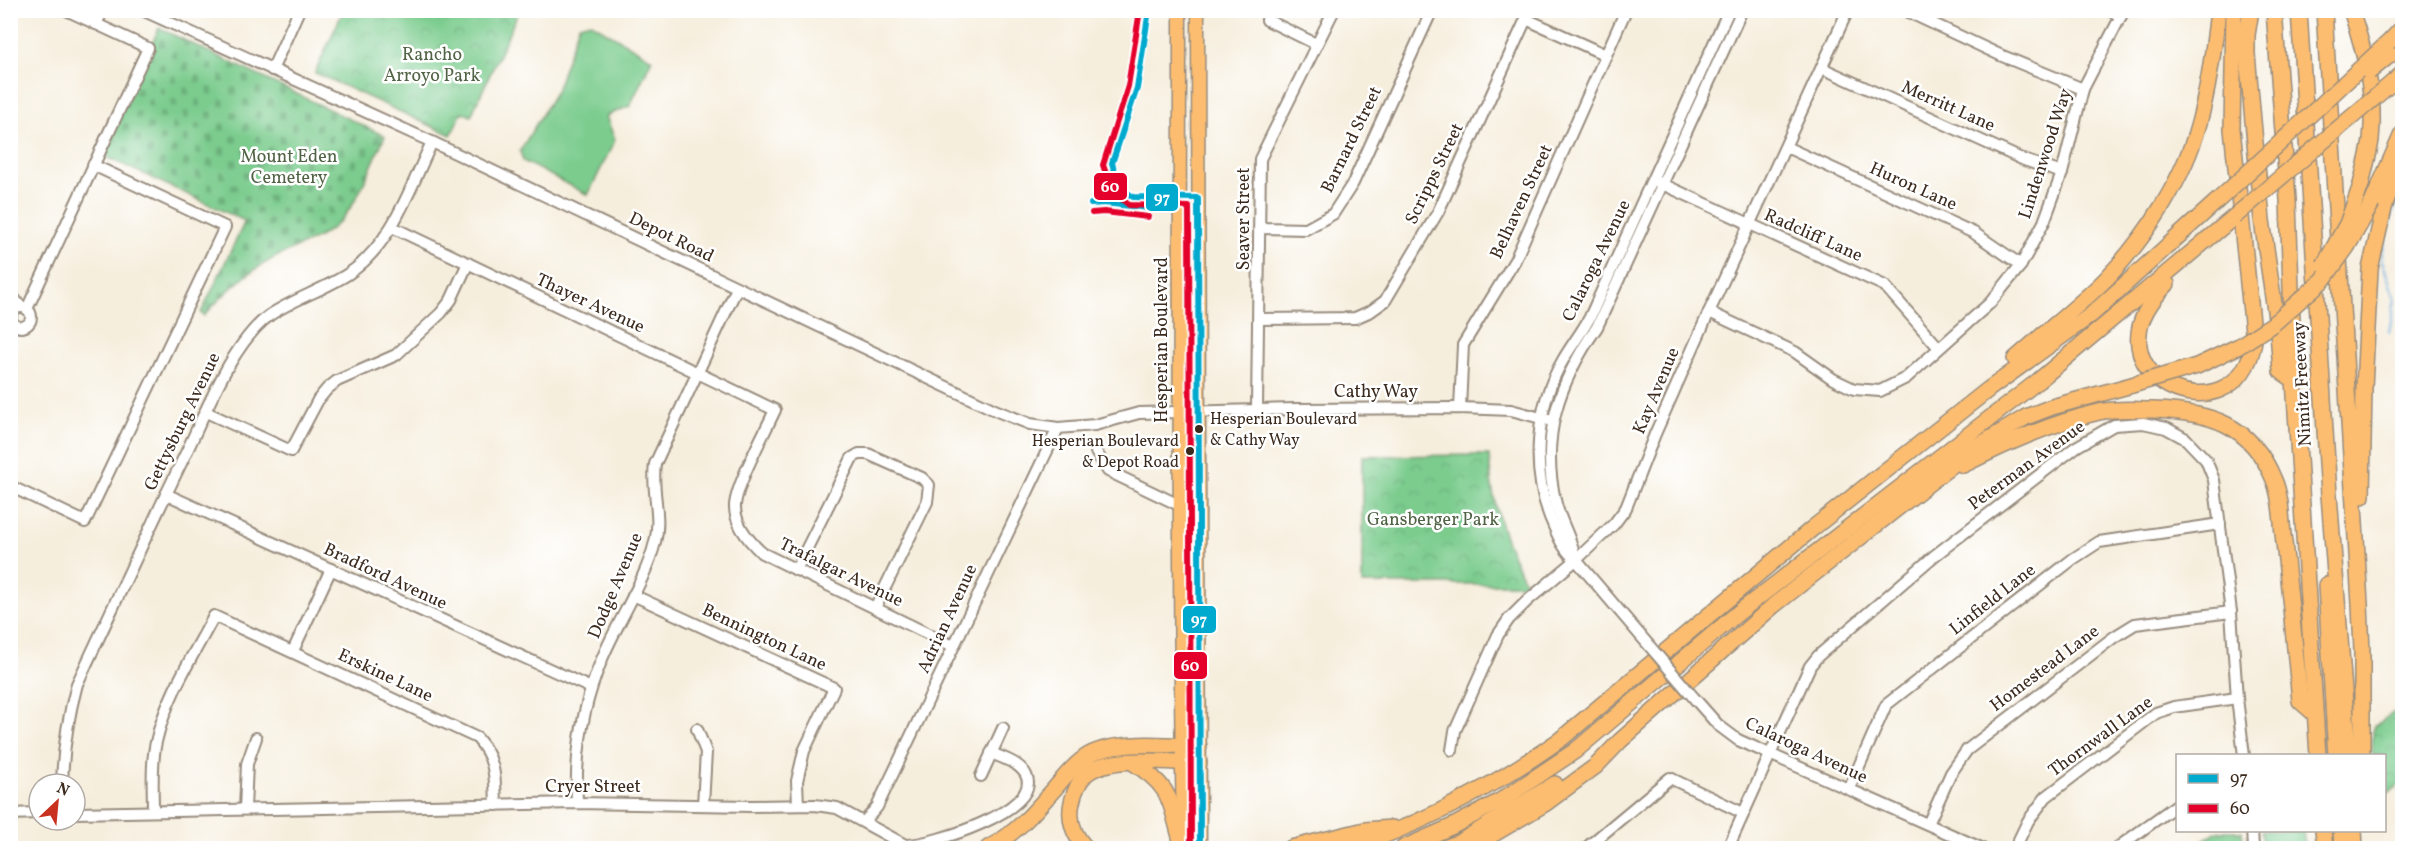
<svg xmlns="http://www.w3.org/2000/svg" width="2413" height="859" viewBox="0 0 2413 859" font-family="Vollkorn,serif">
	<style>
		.cemetery { fill: url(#cemetery-stones); stroke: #5b7b56; stroke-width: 1.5 }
		.park { fill: url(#park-crowns); stroke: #5b7b56; stroke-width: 1.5 }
		.pitch { fill: #7bcc8e; stroke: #5b7b56; stroke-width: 1.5 }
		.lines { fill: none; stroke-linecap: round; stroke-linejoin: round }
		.stream { stroke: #69acde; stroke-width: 2 }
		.minor-casing { stroke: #988c7e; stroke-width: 14 }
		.major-casing { stroke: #988c7e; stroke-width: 15 }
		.highway-casing { stroke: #988c7e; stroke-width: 18 }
		.minor { stroke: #fff; stroke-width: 10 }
		.major { stroke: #fcbd6f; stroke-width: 12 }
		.highway { stroke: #fcbd6f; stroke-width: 15 }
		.minor-bridge-casing { stroke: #988c7e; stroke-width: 14; stroke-linecap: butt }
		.highway-bridge-casing { stroke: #988c7e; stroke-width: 18; stroke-linecap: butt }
		.minor-bridge { stroke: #fff; stroke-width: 10 }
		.highway-bridge { stroke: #fcbd6f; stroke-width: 15 }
		.bus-1-casing { stroke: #fff; stroke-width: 10 }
		.bus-2-casing { stroke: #fff; stroke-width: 10 }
		.bus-1 { stroke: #00a9ce; stroke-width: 6 }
		.bus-2 { stroke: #e4002b; stroke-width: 6 }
		.bus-dot { fill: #3b2a1e; stroke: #fff; stroke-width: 2 }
		.labels { text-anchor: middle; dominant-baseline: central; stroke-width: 5; stroke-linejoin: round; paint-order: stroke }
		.bus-label { font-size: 16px; fill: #3b2a1e; stroke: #fff; text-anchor: start }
		.park-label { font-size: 18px; fill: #516345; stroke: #fff }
		.street-label { font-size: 18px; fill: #3b2a1e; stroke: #fff }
		.line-badge { stroke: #fff; stroke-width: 2 }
		.badge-label { font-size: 16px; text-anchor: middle; font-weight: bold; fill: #fff }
	</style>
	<defs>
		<pattern id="cemetery-stones" width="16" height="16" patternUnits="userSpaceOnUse" patternTransform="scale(1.5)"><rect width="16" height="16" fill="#7bcc8e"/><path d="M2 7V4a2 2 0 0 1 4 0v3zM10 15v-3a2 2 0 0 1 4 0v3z" fill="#6baf7a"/></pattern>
		<pattern id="park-crowns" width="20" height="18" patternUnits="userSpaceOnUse" patternTransform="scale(1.5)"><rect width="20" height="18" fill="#7bcc8e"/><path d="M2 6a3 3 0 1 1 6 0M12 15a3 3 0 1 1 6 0" fill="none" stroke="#6baf7a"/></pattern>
	</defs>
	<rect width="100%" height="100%" fill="#fff"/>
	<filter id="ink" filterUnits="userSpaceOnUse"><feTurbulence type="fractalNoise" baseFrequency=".0167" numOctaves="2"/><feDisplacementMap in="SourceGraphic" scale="12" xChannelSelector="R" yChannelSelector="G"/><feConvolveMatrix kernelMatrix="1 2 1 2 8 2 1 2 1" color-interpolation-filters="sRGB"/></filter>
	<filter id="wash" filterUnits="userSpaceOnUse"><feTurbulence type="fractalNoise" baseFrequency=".008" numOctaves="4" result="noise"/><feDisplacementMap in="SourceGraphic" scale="24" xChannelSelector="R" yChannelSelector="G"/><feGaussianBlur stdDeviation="1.35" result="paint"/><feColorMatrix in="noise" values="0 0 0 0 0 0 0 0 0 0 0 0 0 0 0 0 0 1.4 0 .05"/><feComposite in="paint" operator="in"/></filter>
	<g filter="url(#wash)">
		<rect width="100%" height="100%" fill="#f6eedd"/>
		<path class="cemetery" d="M159,28L385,136C373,161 359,202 339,222C319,242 291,247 267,262C242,276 223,294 204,316L201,313L245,221L102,155Z"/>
		<g class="park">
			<path d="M343,11V10L519,11L471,116L462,112L451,135L315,73Z"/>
			<path d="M1489,455C1491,504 1504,541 1526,584H1362V456Z"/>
			<path d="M2402,707V783L2385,795L2384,756L2372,755L2373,727Z"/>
			<path d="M2217,831H2242L2244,848H2191Z"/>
			<path d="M2261,831H2303L2305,848H2263Z"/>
		</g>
		<path class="pitch" d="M590,22L652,59L630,106L606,116L615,140L588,195L523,161L520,151L556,91L579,25Z"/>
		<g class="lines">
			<path class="stream" d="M2389,332L2395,299L2381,258L2390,222L2402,187"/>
		</g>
	</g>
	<g filter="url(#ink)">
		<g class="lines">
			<defs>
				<g id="minor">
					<path d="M142,10L432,142L997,411L1030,424L1058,428L1095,425L1139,413L1296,409L1460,408L1511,410L1552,421"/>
					<path d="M1904,10L2000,55L2083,89"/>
					<path d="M2109,10L2121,16"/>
					<path d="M1267,20L1316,44"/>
					<path d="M96,24L103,10"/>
					<path d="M1822,68L2024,160L2062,173"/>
					<path d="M272,70L299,10"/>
					<path d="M1786,147L1974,233L2021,265"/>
					<path d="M1658,182L1885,286L1939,348"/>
					<path d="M392,227L775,410C765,432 737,483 735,505C734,524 749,541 762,553L953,646"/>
					<path d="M1260,228L1306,229L1333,214L1353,183L1432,10"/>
					<path d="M10,293L20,306"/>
					<circle cx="21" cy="317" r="10"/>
					<path d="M27,309L148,48L66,10"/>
					<path d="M1709,312L1795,352L1833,379L1854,389L1880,391L1906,378L1990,303L2021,265L2044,222L2062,173L2083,89L2124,10"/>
					<path d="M1259,319L1355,318L1371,311L1385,301L1438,212L1526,19L1606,55"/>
					<path d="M1460,408L1463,345L1515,260L1626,10"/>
					<path d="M1257,409L1260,159L1334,10"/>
					<path d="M206,412L291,451L318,400L327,389L337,381L396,355L441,313L451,300L468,263"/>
					<path d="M1096,452L1108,471L1179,505"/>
					<path d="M10,486L85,522L225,227L93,165"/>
					<path d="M166,494L591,688"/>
					<path d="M1576,560C1572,540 1561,523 1556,504C1539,437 1559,382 1597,327L1742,10"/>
					<path d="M796,570L852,458L859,454H868L922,478L929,485L927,502L875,608"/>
					<path d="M633,595L834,688L804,751L797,781L798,805"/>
					<path d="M1640,635L1576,560C1562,548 1557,534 1550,517C1531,468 1536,406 1563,360C1571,346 1582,332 1590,317L1729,10"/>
					<path d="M293,651L331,569"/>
					<path d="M1695,699L1718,725L1738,740L1981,848"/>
					<path d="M697,729L706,752L703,805"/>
					<path d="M1452,750L1455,731L1498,635L1509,619L1527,601L1576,560L1614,524L1626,508L1655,434L1709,312L1848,10"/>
					<path d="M981,776L1003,728"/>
					<path d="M62,784C63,749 68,717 77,684C113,608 148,531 185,455C205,414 232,342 270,315C294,299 323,290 348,274C392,245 410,188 432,142"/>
					<path d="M1849,789L1886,705L2073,559L2099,542L2220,524"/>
					<path d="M577,803C575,754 583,704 602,659C617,622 646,580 655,542C662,517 651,490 655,464L737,288"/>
					<path d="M245,809L247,764L256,738"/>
					<path d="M153,811C153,788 151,764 156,742C166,697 193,656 214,616L477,738C496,759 495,778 496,805"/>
					<path d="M75,813L577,803L751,806L815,805L837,808L905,845C929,846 1044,810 1026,775C1020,763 1003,758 991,753"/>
					<path d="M10,814L39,813"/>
					<path d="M864,822L877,807L1058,428"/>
					<path d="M1928,824L1951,773L1967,750L2114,637L2135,624L2231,612"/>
					<path d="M2252,830L2253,848"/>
					<path d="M1586,848L1670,778L1743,813"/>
					<path d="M1728,848L1810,666L1818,656L1934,556L2076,447L2114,425L2143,423L2166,428L2186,439L2206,460L2214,480L2231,612L2237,698L2244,756"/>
					<path d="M2015,848L2028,821L2046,797L2156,713L2174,707L2237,698"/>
					<path d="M2117,848L2178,804"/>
				</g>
				<g id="major">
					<path d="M1180,10C1180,284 1178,558 1183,832"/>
					<path d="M1198,10L1200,848"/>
				</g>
				<g id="highway">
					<path d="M2251,10L2247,35V54L2262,220L2278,332L2281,371L2294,380"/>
					<path d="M2274,10L2288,200L2294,380L2318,756"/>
					<path d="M2299,10L2329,495L2349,756"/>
					<path d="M2324,10L2360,604L2362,652V756"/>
					<path d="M2351,10C2365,52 2376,96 2371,140C2369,155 2364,170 2361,185"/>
					<path d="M2391,40L2402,28"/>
					<path d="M2390,55L2402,45"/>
					<path d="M2393,82L2402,74"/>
					<path d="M2372,203L2402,134"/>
					<path d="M2167,284C2074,376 2238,446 2254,341L2232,129L2234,10"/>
					<path d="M2015,359C2045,332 2078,307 2107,278C2147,236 2184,179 2199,123C2209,86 2214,48 2218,10"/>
					<path d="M1963,465C2007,443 2051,423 2099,412C2116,408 2135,410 2153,410C2209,412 2251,423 2274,480C2282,498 2281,523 2284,542C2290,595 2295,648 2300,701L2315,714"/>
					<path d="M2362,496L2364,388L2370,269L2384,208L2402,157"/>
					<path d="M2326,585L2336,756"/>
					<path d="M1132,762C1175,789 1169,802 1183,847"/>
					<path d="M2323,830L2325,848"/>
					<path d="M2341,830L2342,848"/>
					<path d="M2354,830L2355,848"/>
					<path d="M988,848C1016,834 1036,810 1056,787C1066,775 1076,763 1089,755C1115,740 1170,745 1199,747"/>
					<path d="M1086,848C1074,836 1068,820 1072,802C1074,793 1079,781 1086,774C1109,754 1171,763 1199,763"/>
					<path d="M1291,848L1365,830L1392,828"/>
					<path d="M1350,848C1425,823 1496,785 1561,739L1813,528L1989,389L2091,315L2215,203"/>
					<path d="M1403,848L1453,826L1500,801L1575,751L1738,613L2038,381L2234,217"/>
					<path d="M1444,848L1460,842L1555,784"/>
					<path d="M1470,848L1546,803L1596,766L1620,741L1773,606L1970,451L2026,417L2052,407L2132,385"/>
				</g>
			</defs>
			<use href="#minor" class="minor-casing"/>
			<use href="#major" class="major-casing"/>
			<use href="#highway" class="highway-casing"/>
			<use href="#minor" class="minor"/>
			<use href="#major" class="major"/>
			<use href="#highway" class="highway"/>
			<defs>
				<path id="minor-bridge" d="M1640,635L1695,699"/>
				<g id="highway-bridge">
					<path d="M2369,72L2390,55"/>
					<path d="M2215,203L2391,40"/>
					<path d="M2234,217L2393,82"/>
					<path d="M2324,265L2347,224L2361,185"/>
					<path d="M2132,385L2197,366L2239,346L2273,324L2323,280L2347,247L2372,203"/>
				</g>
			</defs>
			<use href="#minor-bridge" class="minor-bridge-casing"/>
			<use href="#highway-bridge" class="highway-bridge-casing"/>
			<use href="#minor-bridge" class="minor-bridge"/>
			<use href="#highway-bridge" class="highway-bridge"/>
			<defs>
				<g id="bus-1">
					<path d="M1149,10L1137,88L1112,163L1119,186L1133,197L1198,198L1200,848"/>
					<path d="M1091,204L1104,203L1149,208"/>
				</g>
				<g id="bus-2">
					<path d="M1140,10L1128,86L1103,165L1112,191L1129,205L1189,207L1191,848"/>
					<path d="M1092,213L1104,212L1148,217"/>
				</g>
			</defs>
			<use href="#bus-1" class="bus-1-casing"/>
			<use href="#bus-2" class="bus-2-casing"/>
			<use href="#bus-1" class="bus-1"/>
			<use href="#bus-2" class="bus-2"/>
		</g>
	</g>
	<g class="bus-dot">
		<circle cx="1199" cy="429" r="5"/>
		<circle cx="1190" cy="451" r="5"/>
	</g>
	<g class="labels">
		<g class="bus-label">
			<text x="1210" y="420">Hesperian Boulevard<tspan x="1210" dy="21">&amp; Cathy Way</tspan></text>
			<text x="1179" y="442" text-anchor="end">Hesperian Boulevard<tspan x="1179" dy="21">&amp; Depot Road</tspan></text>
		</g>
		<g class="park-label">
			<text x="432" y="55">Rancho<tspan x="432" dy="21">Arroyo Park</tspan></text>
			<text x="289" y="157">Mount Eden<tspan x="289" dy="21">Cemetery</tspan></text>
			<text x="1433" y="520">Gansberger Park</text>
		</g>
		<g class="street-label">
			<text transform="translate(1948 107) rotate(24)">Merritt Lane</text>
			<text transform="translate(1352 140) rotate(-64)">Barnard Street</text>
			<text transform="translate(2046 154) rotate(-72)">Lindenwood Way</text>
			<text transform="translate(1435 174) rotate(-64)">Scripps Street</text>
			<text transform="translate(1913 187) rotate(24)">Huron Lane</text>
			<text transform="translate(1522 202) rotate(-65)">Belhaven Street</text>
			<text transform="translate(1244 219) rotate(-90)">Seaver Street</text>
			<text transform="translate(1813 236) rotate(24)">Radcliff Lane</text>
			<text transform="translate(671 238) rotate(26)">Depot Road</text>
			<text transform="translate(1597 261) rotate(-64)">Calaroga Avenue</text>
			<text transform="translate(590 304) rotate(25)">Thayer Avenue</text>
			<text transform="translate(1162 340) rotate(-90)">Hesperian Boulevard</text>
			<text transform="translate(2303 384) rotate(-93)">Nimitz Freeway</text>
			<text transform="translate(1657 391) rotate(-67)">Kay Avenue</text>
			<text x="1376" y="392">Cathy Way</text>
			<text transform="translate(183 422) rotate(-64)">Gettysburg Avenue</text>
			<text transform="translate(2027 466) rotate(-36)">Peterman Avenue</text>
			<text transform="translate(841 573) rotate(26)">Trafalgar Avenue</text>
			<text transform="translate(385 577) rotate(25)">Bradford Avenue</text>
			<text transform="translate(616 586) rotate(-67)">Dodge Avenue</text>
			<text transform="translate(1993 600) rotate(-38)">Linfield Lane</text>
			<text transform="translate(948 619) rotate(-65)">Adrian Avenue</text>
			<text transform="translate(764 638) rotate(25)">Bennington Lane</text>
			<text transform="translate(2045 669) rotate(-37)">Homestead Lane</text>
			<text transform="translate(385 676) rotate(25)">Erskine Lane</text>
			<text transform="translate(2101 737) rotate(-36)">Thornwall Lane</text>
			<text transform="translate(1806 751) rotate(25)">Calaroga Avenue</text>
			<text x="593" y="787">Cryer Street</text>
		</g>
	</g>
	<g class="line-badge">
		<rect x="1093" y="172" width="35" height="29" rx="6" fill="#e4002b"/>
		<rect x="1145" y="183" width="34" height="29" rx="6" fill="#00a9ce"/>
		<rect x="1182" y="605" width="35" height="29" rx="6" fill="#00a9ce"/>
		<rect x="1173" y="651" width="35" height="29" rx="6" fill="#e4002b"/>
	</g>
	<g class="badge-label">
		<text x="1110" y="192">60</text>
		<text x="1162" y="203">97</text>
		<text x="1199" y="625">97</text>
		<text x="1190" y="671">60</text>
	</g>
	<rect width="2413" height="859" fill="none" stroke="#fff" stroke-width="36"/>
	<rect x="2176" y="754" width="210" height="78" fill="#ffffff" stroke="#b1aaa5" stroke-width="1.5"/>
	<rect x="2188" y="774" width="30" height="9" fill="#00a9ce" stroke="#b1aaa5" stroke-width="1.5"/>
	<text x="2230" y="784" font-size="18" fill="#3b2a1e">97</text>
	<rect x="2188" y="804" width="30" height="9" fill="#e4002b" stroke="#b1aaa5" stroke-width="1.5"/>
	<text x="2230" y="814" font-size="18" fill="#3b2a1e">60</text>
	<g transform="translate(57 802) rotate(26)"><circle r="28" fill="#ffffff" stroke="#b1aaa5" stroke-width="1.5"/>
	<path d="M0-4.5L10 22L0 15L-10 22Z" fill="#c8321e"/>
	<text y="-9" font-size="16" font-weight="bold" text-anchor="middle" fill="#3b2a1e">N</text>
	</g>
</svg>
